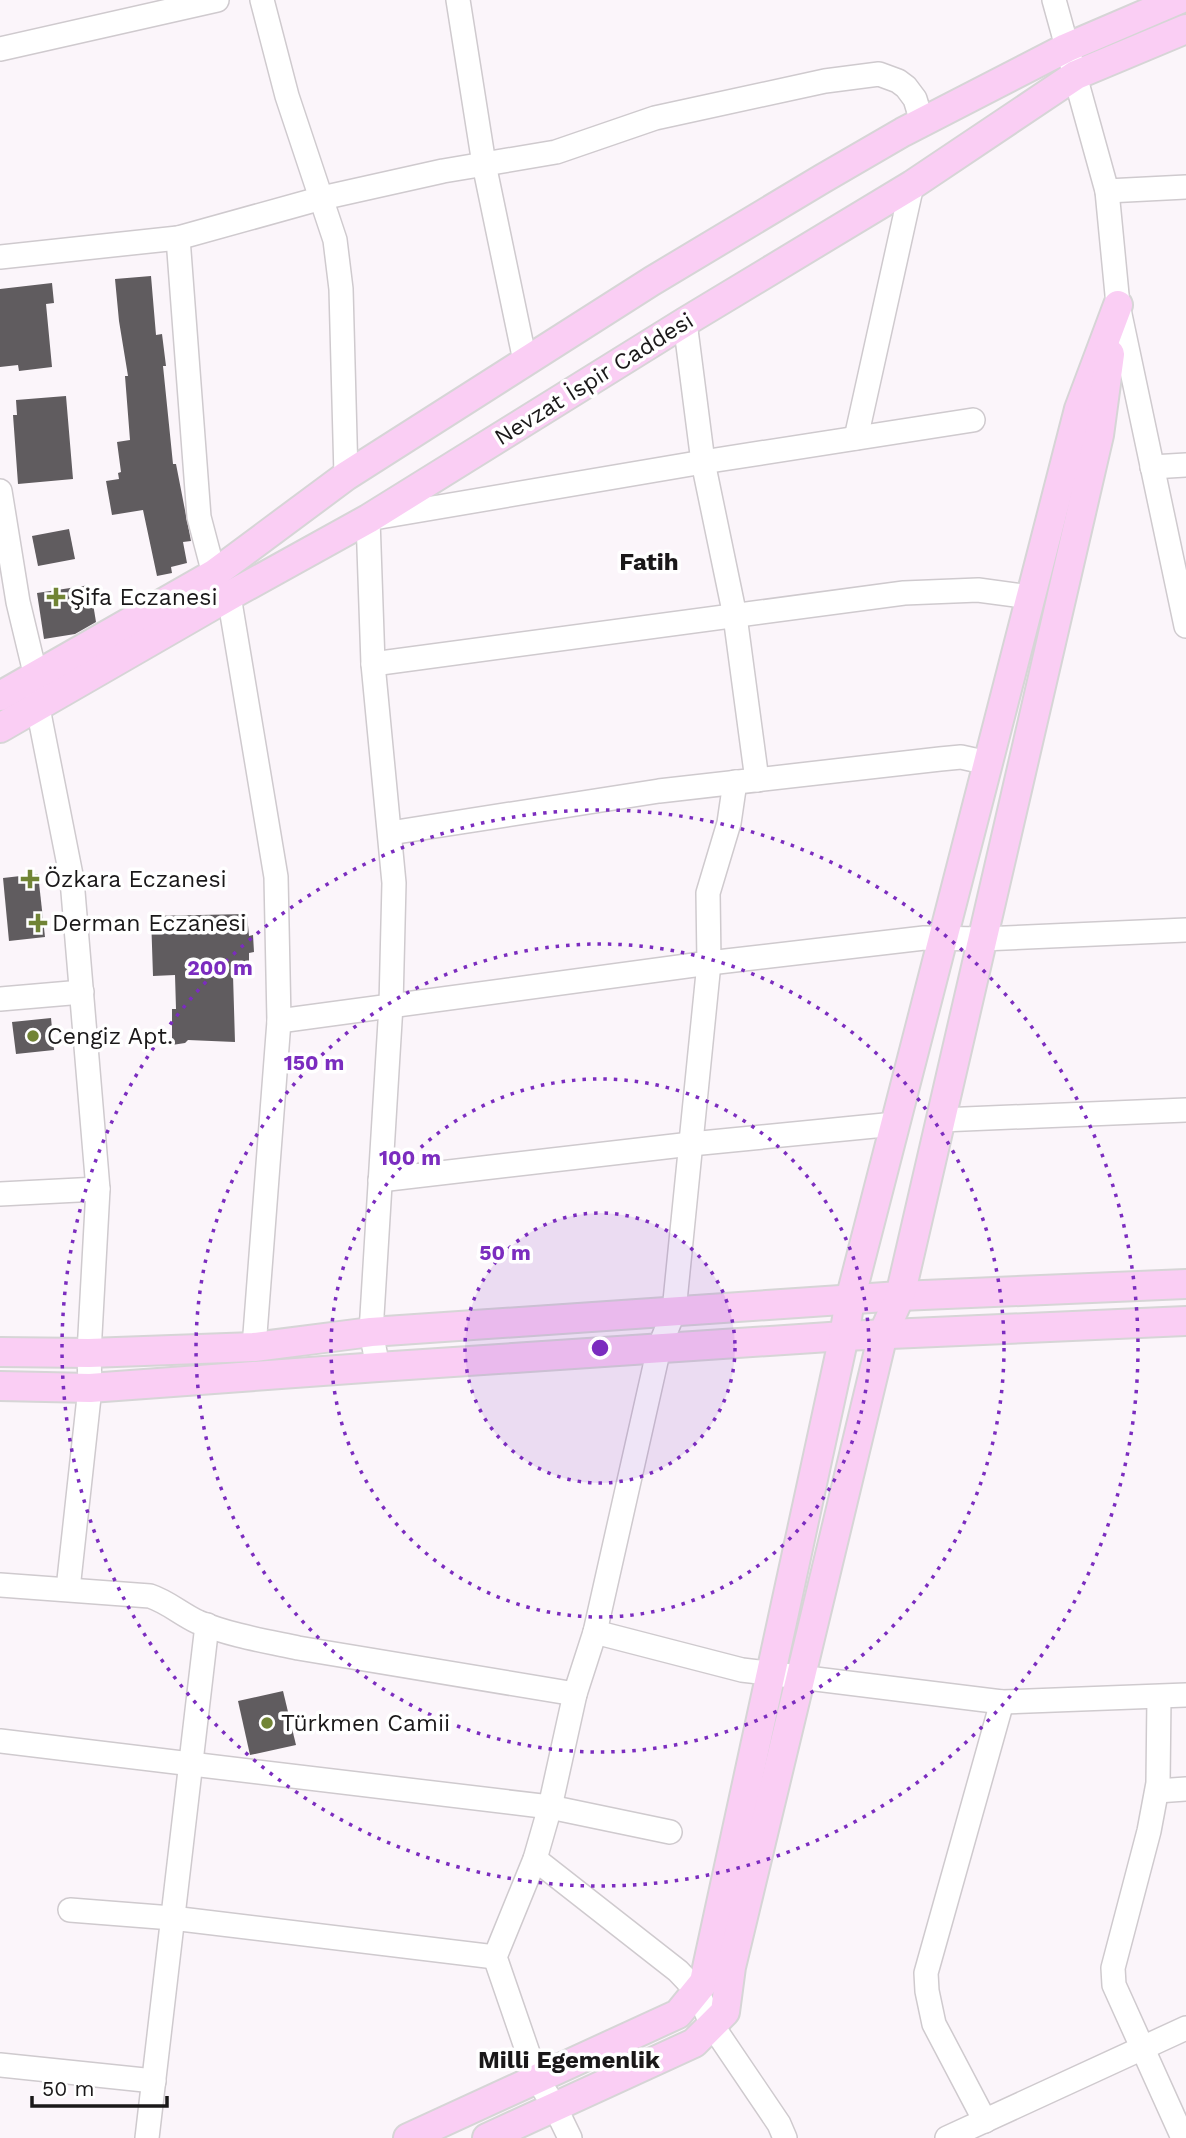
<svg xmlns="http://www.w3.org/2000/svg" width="1186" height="2138" viewBox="0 0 1186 2138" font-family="'Work Sans',sans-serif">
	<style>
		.building { fill: #605c5f }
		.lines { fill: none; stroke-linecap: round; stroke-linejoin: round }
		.minor-casing { stroke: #cfcace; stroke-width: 26 }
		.major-casing { stroke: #d6d5d6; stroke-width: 32 }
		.minor { stroke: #fff; stroke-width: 23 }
		.major { stroke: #facef4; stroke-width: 28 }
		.ring { fill: none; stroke: #7b2cbf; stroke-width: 3.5; stroke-dasharray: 3.5 7 }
		.poi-dot { fill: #718435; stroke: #fff; stroke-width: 2.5 }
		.labels { text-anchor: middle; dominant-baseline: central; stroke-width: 7; stroke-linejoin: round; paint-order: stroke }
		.street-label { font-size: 23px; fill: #1a1819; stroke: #fff }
		.poi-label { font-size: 23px; fill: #1a1819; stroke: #fff; text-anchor: start }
		.neighbourhood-label { font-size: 24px; font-weight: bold; fill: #1a1819; stroke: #fff }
		.centre { fill: #7b2cbf; stroke: #fff; stroke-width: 3.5 }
		.ring-label { font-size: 21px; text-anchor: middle; font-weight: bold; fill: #7b2cbf; stroke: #fff; stroke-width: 7; stroke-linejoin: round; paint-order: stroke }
	</style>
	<rect width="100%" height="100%" fill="#fbf5fa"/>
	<g class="building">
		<path d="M151,276L156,335L162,334L166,366H163L173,464H176L191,541L183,542L187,563L171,567L172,573L157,576L143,510L112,515L106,481L119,479L118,473L121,472L117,442L130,440L125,376H128L119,321L115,279Z"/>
		<path d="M52,283L54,303L46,304L52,367L19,371L18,365L0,367V289Z"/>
		<path d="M66,396L73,479L18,484L13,415H17L16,400Z"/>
		<path d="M69,529L75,559L38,566L32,536Z"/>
		<path d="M90,585L96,622L75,634L44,639L37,593Z"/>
		<path d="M38,874L45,937L9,941L3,878Z"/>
		<path d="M247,914L249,936L253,935L254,952L249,953V973L233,975L235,1042L188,1040L185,1043L172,1045V1009H176L175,975L153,976L151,916Z"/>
		<path d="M51,1018L54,1050L16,1054L12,1022Z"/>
		<path d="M283,1691L296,1745L250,1755L238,1701Z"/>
	</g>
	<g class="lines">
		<defs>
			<g id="minor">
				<path d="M262,0L287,96L335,240L341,289L346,476"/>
				<path d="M458,0L484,164L525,361"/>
				<path d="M1054,0L1107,191L1118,305L1186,626"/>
				<path d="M0,49L217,0"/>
				<path d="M1107,191L1186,187"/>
				<path d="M178,238L199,517L214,574"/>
				<path d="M0,257L178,238L322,198L443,171L556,152L655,118L825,81L879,74L898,81L906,87L915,99L922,122"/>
				<path d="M685,322L703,462L735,616L757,780"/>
				<path d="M856,438L912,185"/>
				<path d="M1152,467L1186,465"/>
				<path d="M0,491L18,602L36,677L38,708L72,880L98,1189L89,1353L90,1388L68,1589"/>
				<path d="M229,596L276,877L279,1021L254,1347"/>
				<path d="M373,664L904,593L978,590L1030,597"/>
				<path d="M390,833L659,791L940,759L961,757L988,763"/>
				<path d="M0,999L82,992"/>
				<path d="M279,1021L709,963L924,938L982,939L1186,930"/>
				<path d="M941,1120L1186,1110"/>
				<path d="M380,1180L691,1144L895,1124"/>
				<path d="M0,1194L98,1189"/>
				<path d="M378,1367L371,1332L391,1005L394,883L373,664L368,519L703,462L973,420"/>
				<path d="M0,1585L150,1596C168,1602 181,1614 198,1622C229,1635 265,1641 298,1648L575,1694"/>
				<path d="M595,1632L742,1670L1002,1702L1186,1695"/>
				<path d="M1159,1697L1158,1783L1149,1831L1113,1968L1114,1985L1183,2138"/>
				<path d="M0,1741L550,1807L670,1832"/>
				<path d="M1157,1791L1186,1789"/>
				<path d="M535,1859L678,1971L697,1991L712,2025L779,2124L785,2138"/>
				<path d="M70,1910L172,1918L495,1957"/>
				<path d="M0,2065L154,2081"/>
				<path d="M985,2121L934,2024L927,1991L926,1973L1002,1702"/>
				<path d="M147,2138L207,1625"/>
				<path d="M570,2138L555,2107L537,2079L495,1957L535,1859L550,1807L575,1694L595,1632L659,1348L674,1311L709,963L708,893L729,823L735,782"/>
				<path d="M947,2138L1186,2028"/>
			</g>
			<g id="major">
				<path d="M0,696L214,574L346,476L652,281L822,179L903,132L1066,48L1178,0"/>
				<path d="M0,728L229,596L368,519L685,322L912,185L1076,75L1186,29"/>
				<path d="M0,1352L89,1353L254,1347L371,1332L900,1296L1186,1284"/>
				<path d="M0,1386L90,1388L378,1367L844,1336L1186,1321"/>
				<path d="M408,2138L678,2014L704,1982L844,1336L850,1300L1079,409L1118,305"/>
				<path d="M487,2138L694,2043L725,2012L731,1967L883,1334L900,1296L1099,435L1110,354"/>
			</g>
		</defs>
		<use href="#minor" class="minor-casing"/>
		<use href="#major" class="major-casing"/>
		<use href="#minor" class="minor"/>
		<use href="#major" class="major"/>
	</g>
	<circle cx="600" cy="1348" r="135" fill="#7b2cbf" fill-opacity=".12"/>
	<g class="ring">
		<circle cx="600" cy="1348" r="135"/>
		<circle cx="600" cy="1348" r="269"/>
		<circle cx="600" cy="1348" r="404"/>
		<circle cx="600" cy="1348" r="538"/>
	</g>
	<g class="poi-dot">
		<path d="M52.5 586.5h7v7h7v7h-7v7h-7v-7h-7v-7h7z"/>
		<path d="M26.5 868.5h7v7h7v7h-7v7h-7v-7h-7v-7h7z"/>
		<path d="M34.5 912.5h7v7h7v7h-7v7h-7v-7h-7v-7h7z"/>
		<circle cx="33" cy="1036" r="7"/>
		<circle cx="267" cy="1723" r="7"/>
	</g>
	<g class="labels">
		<g class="street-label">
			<text transform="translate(594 379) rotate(-32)">Nevzat İspir Caddesi</text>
		</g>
		<g class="poi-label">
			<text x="70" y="597">Şifa Eczanesi</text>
			<text x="44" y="879">Özkara Eczanesi</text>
			<text x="52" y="923">Derman Eczanesi</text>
			<text x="47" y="1036">Cengiz Apt.</text>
			<text x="281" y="1723">Türkmen Camii</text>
		</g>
		<g class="neighbourhood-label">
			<text x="649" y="562">Fatih</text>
			<text x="569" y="2060">Milli Egemenlik</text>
		</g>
	</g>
	<circle cx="600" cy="1348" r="10" class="centre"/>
	<g class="ring-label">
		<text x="220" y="975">200 m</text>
		<text x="314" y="1070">150 m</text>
		<text x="410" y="1165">100 m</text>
		<text x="505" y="1260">50 m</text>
	</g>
	<path d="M32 2096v10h135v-10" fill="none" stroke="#1a1819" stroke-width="3.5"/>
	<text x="42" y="2096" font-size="21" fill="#1a1819" stroke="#ffffff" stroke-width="5" paint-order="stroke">50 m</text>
</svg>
